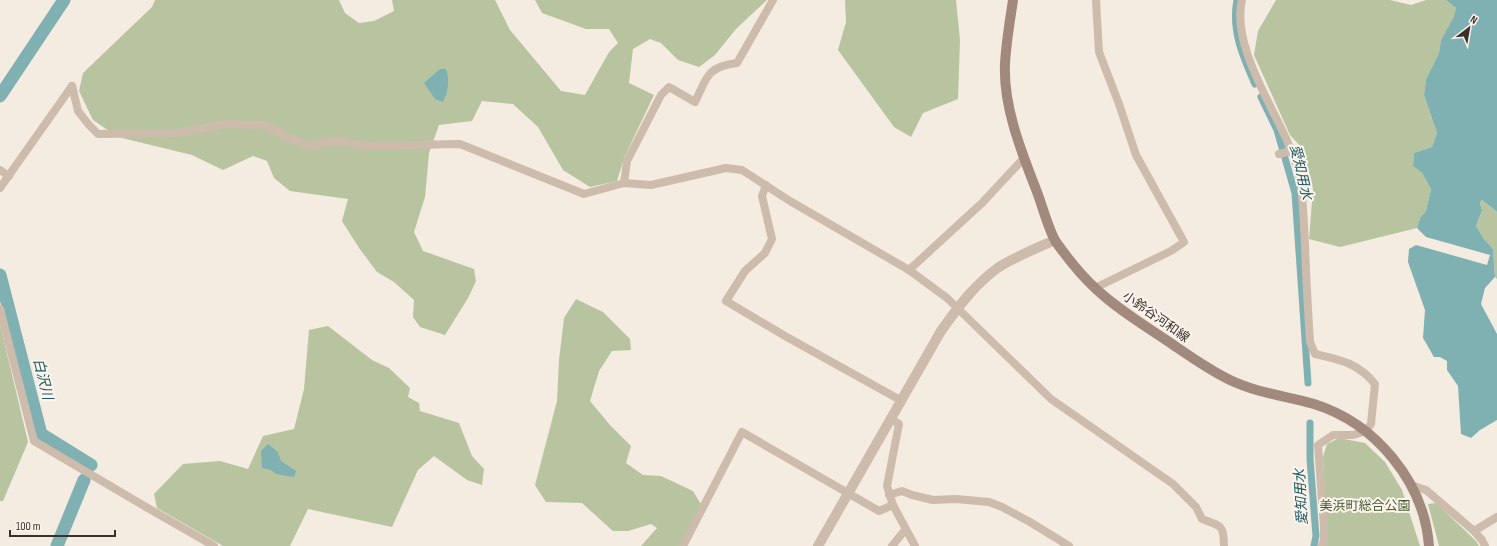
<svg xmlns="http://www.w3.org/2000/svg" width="1497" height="546" viewBox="0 0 1497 546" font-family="'Sofia Sans Condensed','Noto Sans JP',sans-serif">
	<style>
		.green { fill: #b8c4a0 }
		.water { fill: #7fb0b2 }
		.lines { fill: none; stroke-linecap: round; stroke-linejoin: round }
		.canal { stroke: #7fb0b2; stroke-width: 7 }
		.river { stroke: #7fb0b2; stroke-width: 13 }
		.minor { stroke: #cdbbac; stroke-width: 8 }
		.tertiary { stroke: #cdbbac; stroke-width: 10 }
		.secondary { stroke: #a18a7d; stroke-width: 10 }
		.labels { text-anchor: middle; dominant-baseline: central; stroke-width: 4; stroke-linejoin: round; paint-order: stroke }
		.street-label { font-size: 13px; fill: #3b302b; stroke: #fbf5ee }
		.park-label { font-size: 13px; fill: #4a5a2e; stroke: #fbf5ee }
		.water-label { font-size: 14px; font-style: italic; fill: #1f5a5e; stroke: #fbf5ee }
	</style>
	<rect width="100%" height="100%" fill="#f4ebe1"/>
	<g class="green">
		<path d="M155,0H339L345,13L359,23L374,21L394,11L392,0H495L510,30L561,91L585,95L609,52L618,43L609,29H586L542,13L535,0H767L736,29L715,55L699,67L678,60L661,43L650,39L633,49L629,83L654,95L624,158L617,181L590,187L563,170L538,127L513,104L482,101L472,121L439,125L429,153L425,197L414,232L423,251L474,269L476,281L468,298L445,335L420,327L413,317L414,300L394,282L377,272L359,248L342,221L348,199L290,191L274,178L267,161L253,156L223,170L192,155L118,137L93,120L79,91L83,73L152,7Z"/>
		<path d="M845,0H956L960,40L958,99L923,113L911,137L894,127L838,50L846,22Z"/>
		<path d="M1276,0H1390L1411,5L1426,0H1446L1456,8L1455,17L1441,40L1439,53L1426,79L1424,95L1437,133L1432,147L1414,153L1413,166L1422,173L1431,189L1426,211L1420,218L1417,228L1340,247L1309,239L1313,189L1302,148L1290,135L1254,55L1258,31Z"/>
		<path d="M1483,200L1488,205L1497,212V279L1495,277L1493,249L1484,239L1476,226L1482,212L1480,203Z"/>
		<path d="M576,299L603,312L630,339L631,350L612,351L599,371L590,401L610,425L631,446L626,463L643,475L661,476L693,491L702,506L680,546H641L657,528L651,524L628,531H613L582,503L546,502L535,485L557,401L559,360L564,318Z"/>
		<path d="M0,324L28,442L3,501H0Z"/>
		<path d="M328,326L372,360L389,368L410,388L408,397L419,403L420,411L459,423L472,456L484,469L482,485L467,480L434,456L418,470L392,527L308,509L290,546H223L157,508L154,494L183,464L220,461L248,469L263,436L294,429L304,389L309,330Z"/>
		<path d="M1339,438L1365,443L1385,462L1402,490L1420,546H1326L1327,541L1323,457L1327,444Z"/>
		<path d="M1436,503L1476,541L1479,546H1439L1428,504Z"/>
	</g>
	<g class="water">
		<path d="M1446,0H1497V212L1482,200L1480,203L1482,211L1476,226L1484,239L1493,249L1495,277L1485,288L1481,304L1497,334V420L1480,430L1471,438L1461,434L1458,386L1447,370V361L1440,357H1434L1423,338L1425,310L1408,262L1409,249L1416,245L1487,265L1490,255L1426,237L1417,228L1420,218L1426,211L1431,189L1422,173L1413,166L1414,153L1432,147L1437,133L1424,95L1426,79L1439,53L1441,40L1454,17L1456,8Z"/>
		<path d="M440,69H446C450,80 448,92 443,102L435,99L424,83Z"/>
		<path d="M268,444L278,452L281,461L296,471L294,477L276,474L271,470L262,468L261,451Z"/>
	</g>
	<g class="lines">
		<g class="canal">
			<path d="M1237,0C1231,30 1243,57 1255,84"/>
			<path d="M1261,97L1277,130L1295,193L1308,383"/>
			<path d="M1310,423V459L1316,536L1314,546"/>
		</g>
		<g class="river">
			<path d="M0,96L64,0"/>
			<path d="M0,275L41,434L91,465"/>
			<path d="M57,546L84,480"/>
		</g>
		<g class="minor">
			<path d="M1242,0C1231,46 1274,107 1291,150C1304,180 1303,213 1305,245C1306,277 1308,310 1310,342L1315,354C1341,360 1358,363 1375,384L1371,424L1366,431L1353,435H1333L1318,445L1324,527V540L1322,546"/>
			<path d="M72,86L78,111L89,125L98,134L177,133L225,124L265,125L287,137L308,146L337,141L364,146L460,144L584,194L624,183L651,185L726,168L742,170L790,201L909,270L947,298L1051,399L1173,484L1196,507L1202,519C1221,526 1224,525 1224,546"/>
			<path d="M1279,154L1292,151"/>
			<path d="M0,170L9,176"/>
			<path d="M624,183L627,161L661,95L669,87L695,102C707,78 706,67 737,63L773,0"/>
			<path d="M766,185L762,196L772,239L765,253L745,271L726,301L785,336L902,401"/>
			<path d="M0,188L72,86"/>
			<path d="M909,270L982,203L1024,158"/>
			<path d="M1095,288L1171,251L1184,242L1136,155L1119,104L1099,52L1096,0"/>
			<path d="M0,309L34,441L146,507L214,546"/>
			<path d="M891,419L899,424L887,486L893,505L915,546"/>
			<path d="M1411,485L1426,490L1474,531L1482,540L1485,546"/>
			<path d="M889,495L902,491L912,495L933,500L956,499L989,502L1002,507L1030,522L1069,546"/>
			<path d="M1474,531L1497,517"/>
			<path d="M683,546L742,432L879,511L893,505"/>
			<path d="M892,546L905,530"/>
		</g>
		<path class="tertiary" d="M818,546L941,331C958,307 975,284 999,267C1015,257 1037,248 1055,240"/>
		<path class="secondary" d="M1013,0C1010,21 1006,43 1005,64C1003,107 1022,153 1037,192C1042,205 1049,231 1056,242C1066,256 1082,276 1095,288C1117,309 1147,327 1172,344C1191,357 1209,370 1230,380C1257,393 1286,396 1314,404C1375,423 1424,481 1429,546"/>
	</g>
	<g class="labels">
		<g class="street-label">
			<text transform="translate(1156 317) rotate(35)">小鈴谷河和線</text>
		</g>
		<g class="park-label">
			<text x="1365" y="506">美浜町総合公園</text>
		</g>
		<g class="water-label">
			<text transform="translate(1301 172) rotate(77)">愛知用水</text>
			<text transform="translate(43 379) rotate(76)">白沢川</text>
			<text transform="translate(1301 497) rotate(-93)">愛知用水</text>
		</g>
	</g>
	<g transform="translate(1469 28) rotate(31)" stroke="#fbf5ee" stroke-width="3" paint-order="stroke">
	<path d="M0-3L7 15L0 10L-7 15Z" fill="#3b302b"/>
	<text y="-6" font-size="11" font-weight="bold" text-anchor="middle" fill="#3b302b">N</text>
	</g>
	<path d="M10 530v6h105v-6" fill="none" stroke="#3b302b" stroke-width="2"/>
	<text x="16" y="530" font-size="12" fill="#3b302b" stroke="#fbf5ee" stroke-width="3" paint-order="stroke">100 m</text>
</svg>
